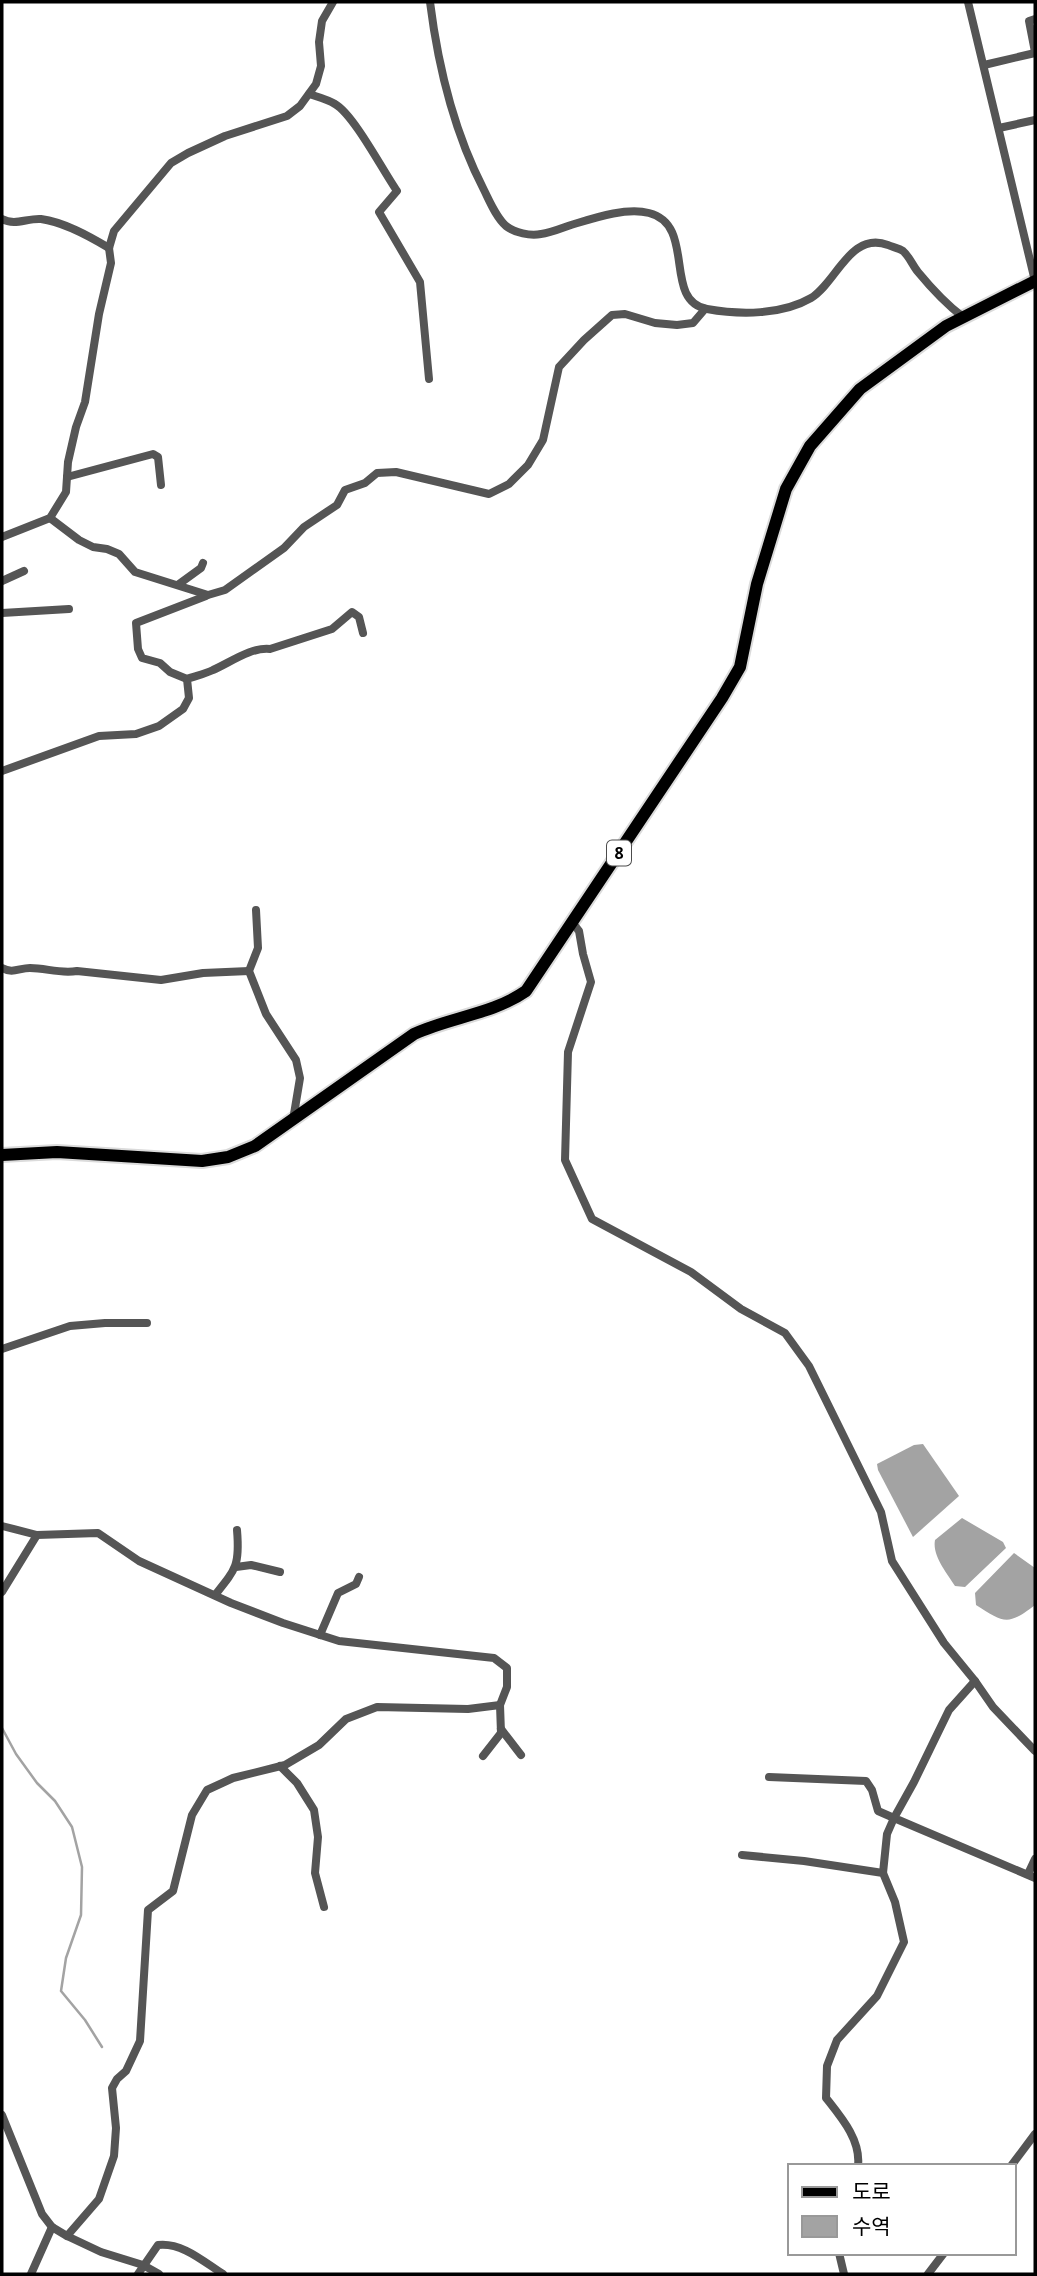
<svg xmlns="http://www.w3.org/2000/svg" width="1037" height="2276" viewBox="0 0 1037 2276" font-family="'Noto Sans','Noto Sans KR',sans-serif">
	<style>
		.water { fill: #a3a3a3 }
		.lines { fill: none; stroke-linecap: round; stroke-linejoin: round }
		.stream { stroke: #a3a3a3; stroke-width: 2.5 }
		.primary-casing { stroke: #dbdbdb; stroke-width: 16 }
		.street { stroke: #555; stroke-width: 8 }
		.primary { stroke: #000; stroke-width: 12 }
		.labels { text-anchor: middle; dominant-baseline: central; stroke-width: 5; stroke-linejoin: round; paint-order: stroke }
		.shield { fill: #fff; stroke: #4c4c4c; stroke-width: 2 }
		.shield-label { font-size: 16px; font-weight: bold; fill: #000 }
	</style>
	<rect width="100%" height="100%" fill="#fff"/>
	<g class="water">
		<path d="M923,1444L959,1496L913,1537L878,1470L877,1464L914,1445Z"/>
		<path d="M962,1518L1003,1542L1006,1548L965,1587L955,1586C947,1573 932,1556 935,1540Z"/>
		<path d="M1014,1553L1035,1568V1605C1008,1626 1004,1623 976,1605L975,1593Z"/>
	</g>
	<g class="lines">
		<path class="stream" d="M2,1728L16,1754L37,1783L55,1801L72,1827L82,1867L81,1915L66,1958L61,1991L85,2020L102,2047"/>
		<defs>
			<path id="primary" d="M2,1155L57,1152L202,1161L228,1157L255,1146L414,1034C451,1017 493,1014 526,991L722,698L740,667L757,584L786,489L810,446L860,389L946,326L1035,281"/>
		</defs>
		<use href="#primary" class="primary-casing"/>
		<g class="street">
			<path d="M430,2C438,66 454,132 484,190C490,202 496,217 506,226C515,233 530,236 541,234C551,233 562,228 571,225C594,218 626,207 649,213C697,225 662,301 707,309C740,315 782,315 811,298C837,282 850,231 888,245C892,247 899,248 903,251C909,256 913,266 918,272C932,289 946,304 963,317"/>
			<path d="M968,2L1035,281"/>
			<path d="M1035,19L1029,21L1035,52"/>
			<path d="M984,65L1035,53"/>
			<path d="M309,94C318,97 327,99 335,104C354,115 383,171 397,191L379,212L420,282L429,379"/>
			<path d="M999,128L1035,120"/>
			<path d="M2,219C15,226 27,218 41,219C64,222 89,236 109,248"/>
			<path d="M67,477L153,454L158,457L161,485"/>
			<path d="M50,518L79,540L93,547L107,549L119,554L135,572L208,595L225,590L284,548L304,527L337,505L345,490L365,483L377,473L396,472L489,494L509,484L528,465L543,440L559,367L584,340L612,315L625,314L655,323L677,325L693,323L705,309"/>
			<path d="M2,537L50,518L66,492L68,462L76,427L85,402L99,314L111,263L109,248L114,231L171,163L188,153L225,136L287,116L300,106L316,84L321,66L319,42L322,21L333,2"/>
			<path d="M2,581L24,571"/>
			<path d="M179,584L201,568L203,563"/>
			<path d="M2,613L69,609"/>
			<path d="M187,679L170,672L160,663L142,658L138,649L136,623L206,596"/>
			<path d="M2,771L99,736L136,734L159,726L183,709L189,698L187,679C195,676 205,674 213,670C231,662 251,647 270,649L332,629L352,612L359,617L363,633"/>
			<path d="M256,910L258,948L249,971L266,1014L296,1060L300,1078L293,1120"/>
			<path d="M572,922L579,931L583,954L591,982L568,1052L565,1160L592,1219L691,1272L741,1309L785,1333L809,1366L881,1512L892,1561L944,1643L975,1681L993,1707L1035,1751"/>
			<path d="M2,968C13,974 19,968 30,968C46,968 60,974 77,971L161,980L203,973L249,971"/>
			<path d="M2,1349L70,1326L105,1323H147"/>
			<path d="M2,1526L37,1535"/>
			<path d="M236,1567L251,1565L280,1572"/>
			<path d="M2,1592L37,1535L98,1533L139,1561L231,1603L283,1623L339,1641L494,1658L507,1668V1687L500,1705L501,1733L483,1756"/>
			<path d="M215,1595C236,1569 240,1565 237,1530"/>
			<path d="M320,1635L338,1593L356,1584L359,1577"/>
			<path d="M975,1681L949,1710L914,1782L894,1818L1035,1878"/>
			<path d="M501,1729L521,1755"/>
			<path d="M280,1766L297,1783L314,1810L318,1837L315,1873L324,1907"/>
			<path d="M769,1777L866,1781L872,1790L878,1811L894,1818L887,1834L883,1873"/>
			<path d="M742,1855L804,1861L883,1873L895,1902L904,1942L877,1996L837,2040L827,2066L826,2098C841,2117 861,2140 858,2166"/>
			<path d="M1028,1874L1035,1859"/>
			<path d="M2,2115L42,2214L52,2227L67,2236L101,2252L143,2265L159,2274"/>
			<path d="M1011,2166L1035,2134"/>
			<path d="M67,2236L99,2199L114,2156L116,2128L112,2088L117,2079L126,2071L140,2041L148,1910L173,1891L192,1815L207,1790L233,1778L285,1765L319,1745L346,1719L377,1707L468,1709L500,1705"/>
			<path d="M839,2253L844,2274"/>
			<path d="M31,2274L52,2227"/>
			<path d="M138,2274L158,2245C182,2242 204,2262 223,2274"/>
			<path d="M928,2274L944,2253"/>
		</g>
		<use href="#primary" class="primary"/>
	</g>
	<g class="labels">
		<rect class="shield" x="607" y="840.5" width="24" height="25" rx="5"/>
		<g class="shield-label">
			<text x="619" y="853">8</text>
		</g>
	</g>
	<rect width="1037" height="2276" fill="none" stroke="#000000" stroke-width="7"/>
	<rect x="788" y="2164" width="228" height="91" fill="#ffffff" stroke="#999999" stroke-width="2"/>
	<rect x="802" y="2187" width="35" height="10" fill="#000000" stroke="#999999" stroke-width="2"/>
	<text x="852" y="2199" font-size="21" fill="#000000">도로</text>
	<rect x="802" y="2216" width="35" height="21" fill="#a3a3a3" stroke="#999999" stroke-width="2"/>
	<text x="852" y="2234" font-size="21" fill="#000000">수역</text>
</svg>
